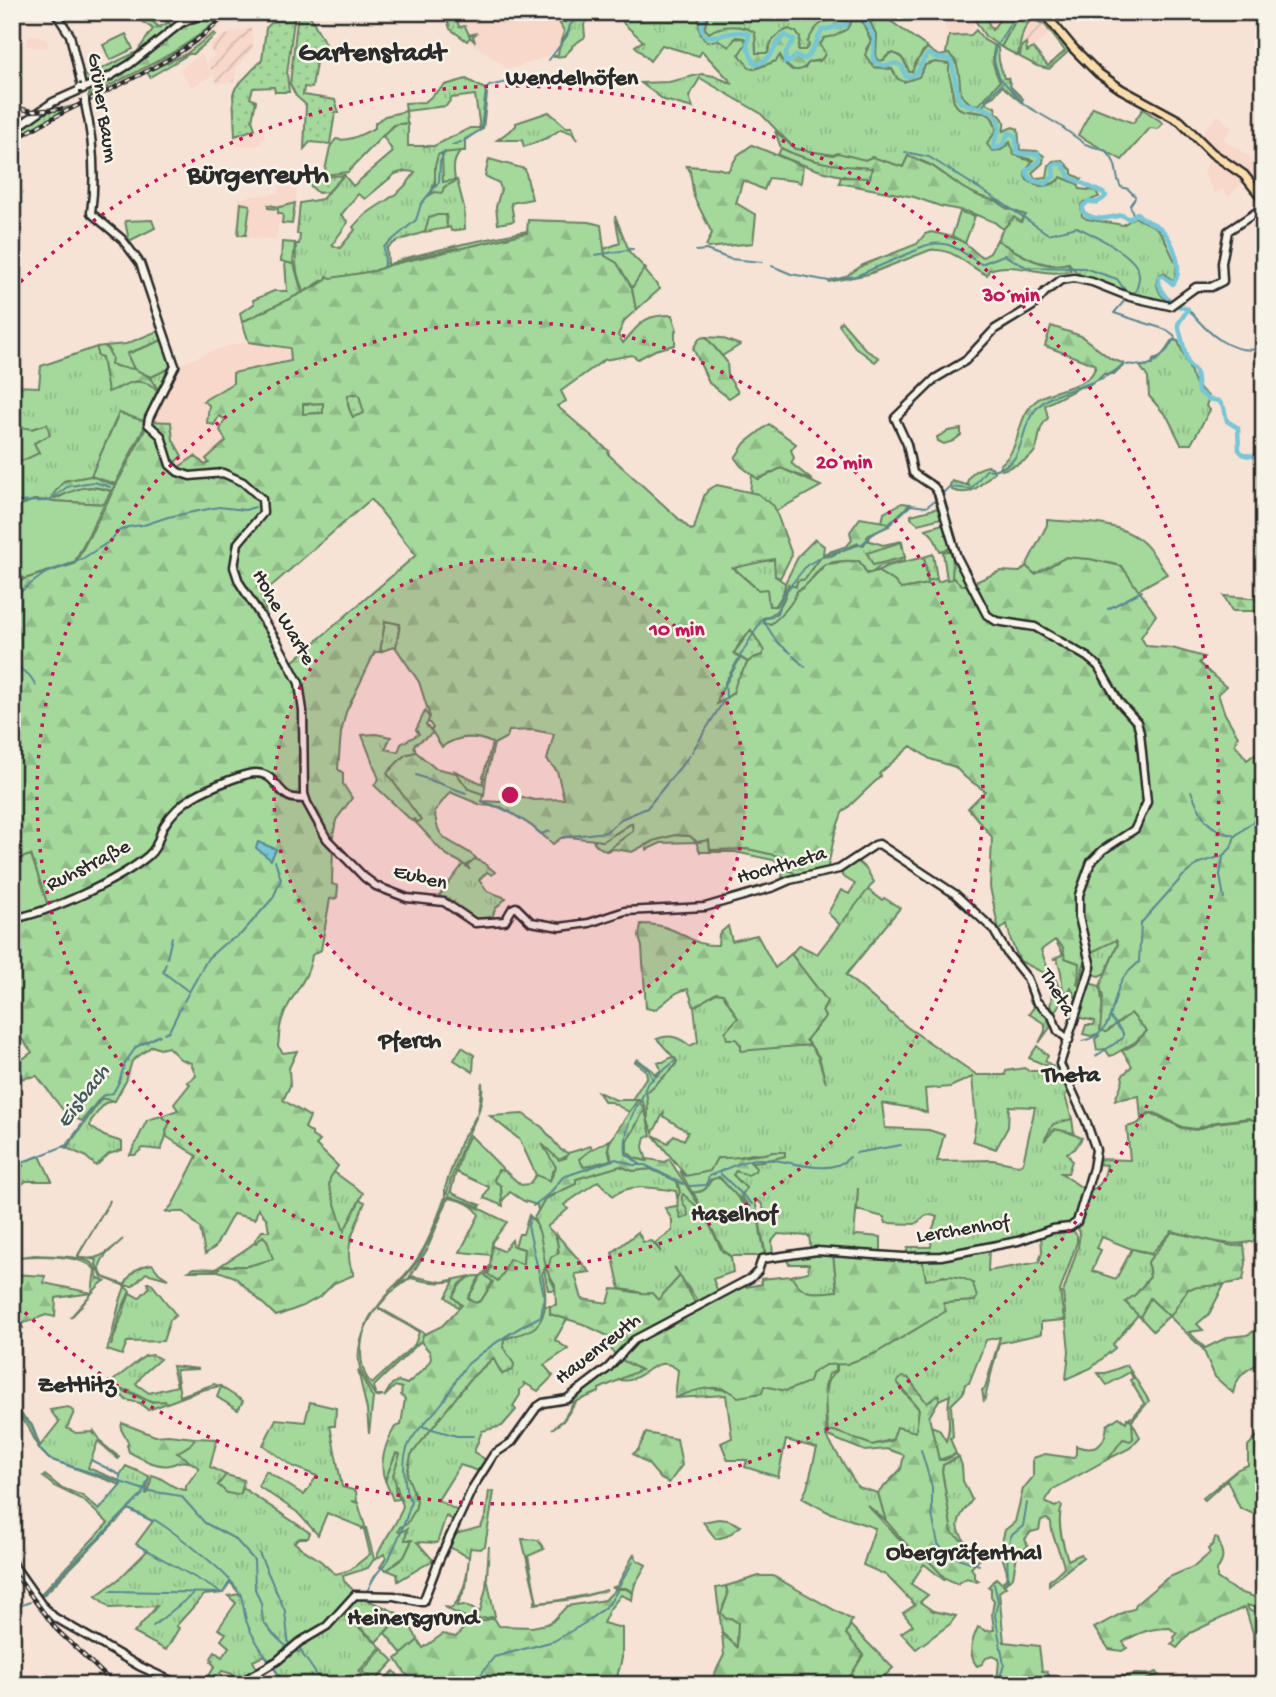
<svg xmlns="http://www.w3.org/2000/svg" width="1276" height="1697" viewBox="0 0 1276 1697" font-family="'Gochi Hand',sans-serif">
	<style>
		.built { fill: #f7d8ca }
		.industrial { fill: url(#industrial-furrows) }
		.grass { fill: url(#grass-tufts); stroke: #688264; stroke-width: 2; fill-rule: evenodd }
		.forest { fill: url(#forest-firs); stroke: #688264; stroke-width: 2; fill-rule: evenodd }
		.park { fill: url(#park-dots); stroke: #688264; stroke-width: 2 }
		.garden { fill: #a5d99c; stroke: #688264; stroke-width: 2 }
		.water { fill: url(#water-ripples); stroke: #598791; stroke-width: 2 }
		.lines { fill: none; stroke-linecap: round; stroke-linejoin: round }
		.stream { stroke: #598791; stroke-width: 2 }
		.river { stroke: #77c5d5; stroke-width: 4.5 }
		.secondary-casing { stroke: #2b2b2b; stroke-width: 11 }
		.primary-casing { stroke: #2b2b2b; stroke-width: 12 }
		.secondary { stroke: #f7f3e8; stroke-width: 6 }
		.primary { stroke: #fbddab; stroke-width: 7 }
		.rail-casing { stroke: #2b2b2b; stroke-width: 4.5 }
		.rail { stroke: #f7f3e8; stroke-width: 2; stroke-dasharray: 5; stroke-linecap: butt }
		.secondary-bridge-casing { stroke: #2b2b2b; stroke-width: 11; stroke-linecap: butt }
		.secondary-bridge { stroke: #f7f3e8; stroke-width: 6 }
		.ring { fill: none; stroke: #c2185b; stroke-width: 3.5; stroke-dasharray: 3.5 7 }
		.labels { text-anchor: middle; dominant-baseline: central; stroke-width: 5; stroke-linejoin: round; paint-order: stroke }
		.street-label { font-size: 21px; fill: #2b2b2b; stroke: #f7f3e8 }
		.water-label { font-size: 23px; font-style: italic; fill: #42595e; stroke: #f7f3e8 }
		.quarter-label { font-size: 24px; font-weight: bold; fill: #2b2b2b; stroke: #f7f3e8 }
		.district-label { font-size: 28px; font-weight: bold; fill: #2b2b2b; stroke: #f7f3e8 }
		.centre { fill: #c2185b; stroke: #f7f3e8; stroke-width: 3.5 }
		.ring-label { font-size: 21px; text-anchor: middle; font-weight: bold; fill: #c2185b; stroke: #f7f3e8; stroke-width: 5; stroke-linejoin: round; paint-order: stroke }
	</style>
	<defs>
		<pattern id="industrial-furrows" width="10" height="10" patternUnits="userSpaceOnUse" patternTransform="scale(1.75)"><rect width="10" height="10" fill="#f7d8ca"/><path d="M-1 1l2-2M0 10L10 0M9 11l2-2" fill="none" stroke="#d4baae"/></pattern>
		<pattern id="grass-tufts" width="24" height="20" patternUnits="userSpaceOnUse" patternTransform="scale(1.75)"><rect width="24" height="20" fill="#a5d99c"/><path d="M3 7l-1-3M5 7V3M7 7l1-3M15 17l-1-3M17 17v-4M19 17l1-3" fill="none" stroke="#8eba87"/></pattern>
		<pattern id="forest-firs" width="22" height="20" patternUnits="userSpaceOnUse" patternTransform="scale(1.75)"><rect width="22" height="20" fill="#a5d99c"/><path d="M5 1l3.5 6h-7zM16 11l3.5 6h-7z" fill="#8eba87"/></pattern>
		<pattern id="park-dots" width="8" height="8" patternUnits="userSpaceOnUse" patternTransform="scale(1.75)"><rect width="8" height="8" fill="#a5d99c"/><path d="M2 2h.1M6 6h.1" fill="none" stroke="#8eba87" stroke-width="1.8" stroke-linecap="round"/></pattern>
		<pattern id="water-ripples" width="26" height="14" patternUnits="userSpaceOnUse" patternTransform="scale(1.75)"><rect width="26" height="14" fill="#77c5d5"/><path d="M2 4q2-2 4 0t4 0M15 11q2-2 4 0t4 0" fill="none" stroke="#67a9b7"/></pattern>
	</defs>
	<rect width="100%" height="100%" fill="#f7e3d6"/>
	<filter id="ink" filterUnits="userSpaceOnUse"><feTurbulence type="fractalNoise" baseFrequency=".0143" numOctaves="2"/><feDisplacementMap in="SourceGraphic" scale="14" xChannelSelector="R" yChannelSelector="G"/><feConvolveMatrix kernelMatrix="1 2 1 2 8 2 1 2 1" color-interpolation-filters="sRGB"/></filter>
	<g filter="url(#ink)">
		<g class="built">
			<path d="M445,12H581L560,44L548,56L508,70L498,61L450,29Z"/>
			<path d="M946,12H966L975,28L966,34L949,35L944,25L951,21Z"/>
			<path d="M983,12H1005L992,30Z"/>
			<path d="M224,14L229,18L214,33L194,49L155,70L151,64L194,40L215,25Z"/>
			<path d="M29,35L40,36L48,41V48L25,46Z"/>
			<path d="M201,53L213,75L192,87L180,70Z"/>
			<path d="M1218,115L1232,128L1223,139L1251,158L1250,160L1262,169L1256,175L1248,177L1228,197L1223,189L1215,194L1204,174L1212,151L1200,139L1206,127Z"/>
			<path d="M255,129L264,131L265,138L261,141V145L236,146L235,136Z"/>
			<path d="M297,184L294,225L278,224L276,240L236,237L239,198L279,193V185Z"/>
			<path d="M244,342L290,347L291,361L233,373L234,382L203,401L219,416L225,419L226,440L207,459L209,462L206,466L180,468L174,462L182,455L173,440L171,422L149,421L174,373L179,370V365L212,351Z"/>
		</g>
		<g class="industrial">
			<path d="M1033,19L1045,25L1051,32L1030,50L1026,44H1023L1020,56L1017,54L1022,42V34L1029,21Z"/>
			<path d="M251,28L253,48L237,67L234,82L217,83L207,61L214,56L209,46L222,36Z"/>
		</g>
		<g class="grass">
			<path d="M166,12L171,28L128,63L87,82L84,81L82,78L137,52L153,29L136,17L137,13L144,15L158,26L157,28L168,23L163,19Z"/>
			<path d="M445,12H448L449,17L456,16L459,27L465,26L469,35L477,33L473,36L475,42L470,37L467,41L450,29Z"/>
			<path d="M554,12H581L575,21L584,12H593L584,25L585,37L572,46V48L564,56L553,57L558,54L559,48L570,29L560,44L564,31L559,22H565L564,17L566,22L568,18L566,15L557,17Z"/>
			<path d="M619,12H700L699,28L718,40L744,38L755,69L776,61L780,55L783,62L792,70L805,68L809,62L820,61V45L824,38C843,31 844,33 856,14L860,16L871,41L866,49L874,67L892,69L898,79C912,80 920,79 925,65L935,62L950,64L953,98L974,112L986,113L992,117L997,131L989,141L1001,150L1011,142L1024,159L1034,161L1025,176L1027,180C1039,188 1051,188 1061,177L1078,184L1080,189L1096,191L1099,197L1084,202L1081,205L1082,216L1087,219L1123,225L1135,217C1142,222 1150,223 1156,228C1167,237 1169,253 1177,264L1174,282L1164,273L1158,275C1154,287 1161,298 1172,304C1146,300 1081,286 1069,263C1041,270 1021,254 997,240L1003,229L1014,217C996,198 987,201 966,190C955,183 945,174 934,167C926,162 917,159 908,156L903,167L872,157L865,160L838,154L833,155L795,149L760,113L700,78L689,96L693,108L664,100L641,83L669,82L702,74L714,76L733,84L702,51L699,56L662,45L650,61L635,46L643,41L624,24Z"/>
			<path d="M709,12H843L842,20H838L805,50H798L800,38L796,32H781L774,38L768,53H756L755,33C739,26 725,25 709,33L704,28Z"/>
			<path d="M865,12H878L928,48L923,51L912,72H909C906,63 902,53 890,53L881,62L877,59L871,21Z"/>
			<path d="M1020,12H1027L1024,22L1032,17L1033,12H1038L1082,63L1069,51L1049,69L1037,66L1001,47ZM1033,19L1045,25L1065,51L1048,66L1033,48L1027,52L1026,43L1022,46L1020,55L1018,54C1021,42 1022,25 1033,19Z"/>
			<path d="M976,30L984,40L995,46C991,58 994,71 1000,81L980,105L971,104L960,95L956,61L946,53L949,36L971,35Z"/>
			<path d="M214,33L216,35L193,54H189L150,77L147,72L186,54Z"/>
			<path d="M466,79L485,89L487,94L483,129L465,139V151H461L437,171L431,194L457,180L464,207L465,229L451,231L450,227L447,228L446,215L429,218L425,232L397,241L387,248L388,264L390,265L374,271L323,280L304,292C296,276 295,262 296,244H299L300,234H297L300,203L322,199L344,175L353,186L393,152L383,136L397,123L408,124V146H434L470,128H480L475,95L452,98L446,106L406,111L405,103L425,102L445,85ZM405,171L415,172C399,201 372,203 353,227L355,230L340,248L332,245L348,222L341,215L358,194L365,199L395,174Z"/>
			<path d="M77,105L12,141V135L44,113Z"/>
			<path d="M549,112L566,127H572L577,140L572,133L561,129L549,137L524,147L522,140H497L516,126V123Z"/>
			<path d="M781,148C810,162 840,167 872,167L870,179C837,178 809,168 778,155Z"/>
			<path d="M241,203L250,205L246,235H238Z"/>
			<path d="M295,203L292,224L282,223L283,215L278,213V209L268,208V205L280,207Z"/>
			<path d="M615,216L630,253L646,269L632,288L617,263L605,256L604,249L620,243Z"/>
			<path d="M527,231V233L460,249L457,248L390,264L406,258L463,244Z"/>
			<path d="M285,262L294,264L302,293L242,322L240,313L254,304L253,300L274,291H287Z"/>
			<path d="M160,330L163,340L128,353L134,369H125L111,364L109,349L105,346L126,344Z"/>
			<path d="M1175,340L1178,341L1196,385L1209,397L1206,406L1210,410L1191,444H1181L1168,418L1149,396L1148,378L1140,366L1152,365L1153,360C1162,358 1167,350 1171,341Z"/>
			<path d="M97,347V355L102,357L106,380L117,389C129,380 145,379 157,389L151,377L172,367L147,422L119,413L91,476L64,481L59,488L60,497C76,486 93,485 111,491L104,504L34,500L12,509V456L15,455L18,462L39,452L33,443L32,429L12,426V386L39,387L41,366Z"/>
			<path d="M323,403V413L303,414V404Z"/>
			<path d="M781,468L821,486L776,511L750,493L752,474L759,479Z"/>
			<path d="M902,503L910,504L888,525L882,522L884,513Z"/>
			<path d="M867,540L883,545L902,541L905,560L880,566L872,573H867L860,562C849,560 830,560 822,567C813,574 809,587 798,590C793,604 783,615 771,624L762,622L763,618C778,615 786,598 788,583H796L798,580L805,579L821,557Z"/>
			<path d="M953,550L969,585L962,586L952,577Z"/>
			<path d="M933,554L937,579L928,581L924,557Z"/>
			<path d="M775,559V576L785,583C785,591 780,603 773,607L769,606L758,590L733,567Z"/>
			<path d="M385,621L400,624L396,646L380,652Z"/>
			<path d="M740,658L748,662C744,669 736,690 731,694C728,698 721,702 716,705L719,695Z"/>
			<path d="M425,711L430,719L426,725L433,733L414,745L416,752L405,755L387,773L421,819V821L418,822L414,819L412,821L374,785L379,779L362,735L376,734L391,737L385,749L398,752L401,744L419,734L416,730Z"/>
			<path d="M856,713L868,715L867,724L858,728L853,727L849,717Z"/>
			<path d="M455,771L483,784V777L486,778L484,795L468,789Z"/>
			<path d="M632,823L633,831L606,851L597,846L592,839L603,841Z"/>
			<path d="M675,835L690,836L697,842L709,840L710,850L748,849L785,857L789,859L788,870L795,873L782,883L783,862L735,852H700L696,842L661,843L646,850V846L656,840Z"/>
			<path d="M473,858L484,863L495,872L492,875L487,872L479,880L487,891L506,898L495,909L491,921C468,921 459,905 437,899L464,863L467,866Z"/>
			<path d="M867,889L882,900L884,898L900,908L846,975L907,1027L977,1075H1005L1006,1071L1024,1068L1029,1071H1038L1040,1075L1047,1074L1058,1066L1070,1088L1065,1096L1072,1119L1058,1124L1046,1137L1058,1128L1082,1138L1075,1149L1067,1153L1072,1161L1068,1173H1061L1085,1190L1074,1223L1028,1237L950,1253L906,1255L908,1247H931L932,1231L937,1217C925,1211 923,1219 915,1224L886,1223L884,1217L857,1210L858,1188L854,1237L857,1235L881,1237V1254L856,1253L855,1249L854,1252L811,1250L809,1236L778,1234L772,1241L773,1256H766L759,1219L764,1210L761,1203L755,1200L765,1256H731L723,1250L693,1192C707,1191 705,1185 715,1177C726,1179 736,1197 745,1206L741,1197L746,1188L733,1175L736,1171L742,1172L753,1165L749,1162C761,1161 773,1159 785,1156L752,1154L729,1159L717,1158L710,1172L686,1176L653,1135L668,1143L674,1135L684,1140L688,1132L663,1116L664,1112L653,1133L648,1121L646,1093L675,1066L677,1061L657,1039C671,1034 679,1037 690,1046L698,1042L694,1007L716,993L723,994L738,1018L736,1039L741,1045V1050L810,1045L818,1057L826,1083L819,1057L806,1039L825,1017L822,1012L827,1001L791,954L799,945L817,954ZM972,1077L976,1121L973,1141L996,1149L1008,1127L1009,1106L1035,1107L1023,1163L1018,1165L993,1160L937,1161L944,1135L929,1130L885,1128L882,1103L917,1109L927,1113L925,1089L950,1087Z"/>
			<path d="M1116,939L1118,944L1105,973L1099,976L1091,974V953Z"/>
			<path d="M1055,940L1063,947L1065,958L1079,963L1080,969L1077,984L1079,986L1084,964L1089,968L1077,1002H1075L1076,998L1071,987L1069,991L1063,992L1061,972L1057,959H1053L1063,954Z"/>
			<path d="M1048,969L1056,980L1063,997L1055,1012L1050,1006C1055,993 1046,982 1048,969Z"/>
			<path d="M1088,983L1100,986L1106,1032L1131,1013L1147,1031L1135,1042L1113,1055L1110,1056L1105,1049L1097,1050L1095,1039L1099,1036L1097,1034L1091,1036L1083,1034L1086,1025H1094L1095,1021L1076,1017Z"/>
			<path d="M1037,1046L1048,1056L1045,1061L1053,1066L1052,1068L1029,1058Z"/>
			<path d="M462,1047L474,1055L473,1072L454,1060Z"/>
			<path d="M482,1082C485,1112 469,1127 460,1153C443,1201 434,1252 395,1287L409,1278L428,1248L411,1276L442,1282L471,1276L459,1284L453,1297L461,1305L459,1308L446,1297L454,1281C438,1284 426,1282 411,1278L390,1293L378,1307L424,1333L421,1341L373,1387L376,1395H383L376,1397C371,1388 363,1379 360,1368C353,1342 373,1309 390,1292L389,1291C422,1261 430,1238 445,1197V1188L460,1143L478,1113ZM377,1308L419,1332L415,1344L372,1384C354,1368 360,1323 377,1308Z"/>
			<path d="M598,1092L616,1100H638L629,1112L611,1102H605Z"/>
			<path d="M102,1098L115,1101L105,1103L91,1121L90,1126L104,1136L122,1142V1150L109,1154L96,1166L85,1156L64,1147L68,1146Z"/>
			<path d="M645,1110L651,1136L645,1137L643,1147L647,1161L634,1158L627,1152V1140C635,1131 637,1120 645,1110Z"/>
			<path d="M1151,1113L1182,1128L1196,1130L1216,1123L1250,1119L1264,1124V1237C1235,1252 1202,1238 1172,1231L1152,1253L1133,1249L1153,1255L1148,1262L1150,1277L1136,1294L1126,1302L1138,1315L1113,1344L1115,1348L1091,1368L1066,1379L1069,1351L1063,1293L1078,1247L1080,1233L1076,1224L1088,1191C1102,1187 1104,1178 1107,1165L1095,1164L1096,1159L1130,1160L1127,1127L1137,1124ZM1102,1237L1132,1249L1116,1279L1092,1271L1101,1250L1097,1248Z"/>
			<path d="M523,1114L542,1127L561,1150L568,1153L569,1155L559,1160L547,1150L557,1168L552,1172L550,1181L536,1175L520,1140L490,1116Z"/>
			<path d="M161,1116L170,1122C166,1132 166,1140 161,1150L143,1148L135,1155H130L147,1120Z"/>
			<path d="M470,1135L505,1171L498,1170L494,1180L501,1186L503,1206L484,1198L489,1187L456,1172L451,1191L454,1194L481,1205L480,1207L449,1196L462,1151Z"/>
			<path d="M610,1140L608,1148L611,1160L584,1168L579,1159L585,1153Z"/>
			<path d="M40,1156L52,1181H26L12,1192V1166L14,1169L23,1166L22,1162Z"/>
			<path d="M620,1166L633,1171L651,1169L677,1181L680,1193L677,1197L676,1191C655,1188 631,1182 613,1196L598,1181L564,1205L568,1209L547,1227C565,1241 557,1258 549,1276L556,1290H548C542,1266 543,1243 534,1218L544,1200L568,1187L576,1179Z"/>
			<path d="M334,1172L363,1193L344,1232L329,1186V1178Z"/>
			<path d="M683,1193L704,1213L722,1251L731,1257L733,1272L713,1279L718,1292L699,1303L674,1267L680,1276L658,1300L635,1291L620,1289L612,1253L638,1232L643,1242L652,1241L661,1252L655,1243L672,1231V1220L665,1208L677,1206L681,1219L683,1204L681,1196Z"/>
			<path d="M448,1197L466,1202L507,1222L492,1242L491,1255L460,1252L479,1215C474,1204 460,1200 449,1198L448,1199L428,1247L447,1199Z"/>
			<path d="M110,1200L109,1203L79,1254V1257C98,1263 109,1251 123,1239C113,1249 92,1261 103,1277L125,1285C131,1272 137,1267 152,1264L159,1273L168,1279L146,1273L133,1286H125L102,1277L96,1264L97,1260L78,1257V1255Z"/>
			<path d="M1072,1229L1077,1236V1242L1060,1291L1064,1320L1041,1322V1334L999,1343L984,1402L982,1390L985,1388L1000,1337L986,1340L969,1383L965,1384L963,1393L951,1405L953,1437L950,1438L956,1454L939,1460L931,1426L939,1429L946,1441C953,1423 945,1411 950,1395L939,1400V1395L927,1404L908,1378L902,1390L919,1409L916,1433L872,1445L834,1431L828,1433C827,1414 818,1382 837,1371V1364C869,1363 916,1328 945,1311L942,1303L974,1301L944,1276L925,1281L922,1258L989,1246L988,1271L1039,1262L1042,1252L1041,1234Z"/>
			<path d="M263,1235L267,1240L274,1259L248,1266H220L218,1271H189L194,1268L216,1269C232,1256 248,1251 263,1235Z"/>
			<path d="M512,1240L513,1246L524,1249L523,1264L504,1272L498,1281L485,1275L493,1281L481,1301L476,1303L468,1298L481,1276L490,1266L492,1246L503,1251Z"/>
			<path d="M812,1252L833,1253L837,1291C816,1293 803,1297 791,1276L808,1272L809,1264H789L785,1257Z"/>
			<path d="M35,1255C48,1256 83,1255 93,1264C97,1268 98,1275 97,1280L99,1278L105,1281C96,1284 81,1310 70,1318L92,1293L95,1270C84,1254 32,1255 12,1258Z"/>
			<path d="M148,1283H151L176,1315L170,1320L163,1341L127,1342L122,1355L107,1350C115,1328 116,1308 125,1287L130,1291L120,1313L111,1346L130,1293L139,1298L149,1288Z"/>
			<path d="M1224,1285L1209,1314L1197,1324L1203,1330L1189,1332L1206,1349H1203L1170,1317L1188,1289L1201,1286Z"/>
			<path d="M1150,1298L1169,1316L1153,1331L1140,1317Z"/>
			<path d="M544,1306H550V1314L567,1319L555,1340L568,1349L544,1365L553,1376L538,1391L523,1382L525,1385L520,1390V1395L513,1406L516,1410L502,1426L482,1431L474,1452L489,1462L482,1472L460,1465L438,1500L461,1513L457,1522L446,1516L437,1543L417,1542L433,1560L398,1581L397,1574L387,1570L404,1557L412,1540H405L406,1530L400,1533L397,1531L415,1510L417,1501L407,1475L411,1455L472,1377L494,1358L502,1374L508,1355L503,1347L504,1339C521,1332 542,1329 544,1306Z"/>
			<path d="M153,1355L160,1359L144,1373L136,1384L149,1393L177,1386L172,1366L199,1369L176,1370L180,1396L214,1384L220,1386L202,1390L148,1410L140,1403L126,1400L117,1390C140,1394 141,1404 166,1401L150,1402L130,1391L117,1389L114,1380L145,1356Z"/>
			<path d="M620,1359L642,1370L599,1389V1392L577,1401L563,1421L552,1429L563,1420L574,1402L561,1404Z"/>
			<path d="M825,1364H836V1371L829,1374L825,1385L826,1436L858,1487L878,1493L886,1521L867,1505L913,1553L919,1550L945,1578L944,1580L924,1564L911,1584L928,1595L920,1602L933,1611L956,1616L950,1624L916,1649L901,1633L913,1625L903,1613L915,1605L886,1575L863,1565L875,1528L828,1512L802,1498L807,1488L817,1448L786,1440L778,1477L745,1467L747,1460H728L721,1443L732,1438L726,1395L675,1398L701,1387L732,1391L764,1385L810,1374Z"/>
			<path d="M1127,1365L1149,1401L1132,1421L1128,1418L1133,1417L1144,1403L1130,1380L1133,1378L1130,1372L1107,1385L1098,1373H1106Z"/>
			<path d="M358,1370L373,1398L369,1434L367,1410Z"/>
			<path d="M221,1387L243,1401L238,1410L217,1397Z"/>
			<path d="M12,1395L15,1399L17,1410L32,1425L40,1446L59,1422L50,1410L68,1407L74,1412L67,1428L76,1433L92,1432L94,1435V1431L104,1445L119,1457L118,1459L98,1441L88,1468L120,1481V1475L126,1466L149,1476L146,1494L151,1491L149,1490L152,1475C165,1478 173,1490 186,1490V1486L199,1468L177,1453L191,1444L195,1438L217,1439L210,1467L226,1475L218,1485L241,1493L243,1488L310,1533L308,1538H300L294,1542C302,1550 310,1553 318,1559C325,1564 328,1569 336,1574L350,1570L370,1554L364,1529L366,1528L374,1559L368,1568L343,1576L344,1581L357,1594L336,1616L275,1661L272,1658L269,1660L265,1655L253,1661L258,1671L236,1683L233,1674L222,1671L219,1675H214L211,1681L207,1679L215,1666L211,1662L213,1660L211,1658L215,1652L222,1657L229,1647L221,1640L226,1633L218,1629L236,1603L228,1596L240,1594L230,1582L223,1593L204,1595L176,1626L179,1628L166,1650L134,1633L157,1606L110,1608L96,1596L119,1579L147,1551L136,1544L153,1521L129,1509L52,1587L40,1598L38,1597L108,1523L83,1500L54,1486L43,1477L45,1475L60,1487L83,1496L99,1510L121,1485L49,1459L39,1449L28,1426L17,1416L12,1405Z"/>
			<path d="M310,1402L336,1408L335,1426H330L342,1487L356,1491L357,1502L352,1501L358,1503L365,1526L362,1529L361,1527L327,1513L318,1535L297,1512L258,1486L266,1471L304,1495L317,1476L292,1466L263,1445L276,1419L305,1422Z"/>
			<path d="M1132,1422L1140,1437L1130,1448L1108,1459L1123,1438L1133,1437L1131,1433Z"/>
			<path d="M396,1452L401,1454L395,1489L400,1499L393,1500L385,1480Z"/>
			<path d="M959,1457L962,1466L963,1481L972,1500C958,1519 951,1526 969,1546L952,1533L942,1471L943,1465Z"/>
			<path d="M489,1491L494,1492L485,1546L480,1549L470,1548L466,1587L457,1606L464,1605L480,1612L486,1588L489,1546L487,1578L495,1616C474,1623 463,1617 444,1607L452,1608C465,1593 467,1576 469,1557L447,1546L452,1535L481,1527L486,1515Z"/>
			<path d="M522,1539L538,1540L544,1549L528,1556L537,1603C561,1601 584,1596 607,1590L574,1599L534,1604L536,1599Z"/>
			<path d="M634,1554L637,1560L646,1565L635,1584L633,1592L626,1588H611L617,1586Z"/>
			<path d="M726,1586L728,1595L723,1606L731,1618L738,1623L737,1648L722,1633L716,1588Z"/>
			<path d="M365,1595L364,1599L382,1606L391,1626L376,1642L344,1612V1609L355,1597Z"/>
			<path d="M340,1615H344L381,1647L359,1671L371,1684L378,1682L380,1685H264L262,1683L278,1674L272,1665L289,1652L324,1630L326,1633L325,1630Z"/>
			<path d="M850,1625L893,1668L875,1685H845L863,1655L846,1634Z"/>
		</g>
		<g class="forest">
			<path d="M700,12H709L704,28L709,33C721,24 744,24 755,33L756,53H768C770,40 777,33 789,29L796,32L800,38L798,50H805L809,46L808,41C816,25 823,18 842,20L843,12H865L877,36L876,56L878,61L884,60L890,53C901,53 906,63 909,72H912L916,62L927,48L939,56L949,54C961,63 959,81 961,95L971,104L979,105L1000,81L993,57L995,46L998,48L999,61L1004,78H1008L1011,87L1023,99L1021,102L1002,86L994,96L986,100V103L995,107L996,112C1004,118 1006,122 1003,131L1013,127L1018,129L1020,150L1037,151L1044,156L1043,163L1032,173L1035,178L1047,177L1049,165L1053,161L1062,160L1072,170V174L1082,179L1078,184L1061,177C1051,188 1039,188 1027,180L1025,172L1033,160L1014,155L1010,142L1001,150L992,151L987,144L996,131C995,99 963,122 954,102C952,97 953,91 952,86C950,77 947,73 950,64L935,62L925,65L919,77L904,82L898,79L892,69L874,67L865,55L871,40L860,16L856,14L847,29L835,36L824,38L820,45L825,53C823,62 817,60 809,62C799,77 786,69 780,55L776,61L754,69L749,67L739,54L747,42L744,38L736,37L729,47L718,40L707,42C697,35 698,22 700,12Z"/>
			<path d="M970,12H983L992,30L1005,12H1020L1001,47L985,36Z"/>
			<path d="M221,17C184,52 132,73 88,97L91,90L121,74L181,28L204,19Z"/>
			<path d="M775,131L795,149L833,155L838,153L865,160L872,157L903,167L908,156L932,166L963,188L981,197L997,201L1006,208L1026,215L1021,222L1014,217L1003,229L994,222L969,212L940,206L914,197L839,183L841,177L870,178L872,168C840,166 810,163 781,148Z"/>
			<path d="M752,145L803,166L801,183L796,181L769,178L764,190L743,180L736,203L756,215L753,243L708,248L706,246L712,233L694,197L690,171L686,166L717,168L728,171L738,155Z"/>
			<path d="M442,153L452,180L456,181L444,187L442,193L435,192L430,195L435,186V166L438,155Z"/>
			<path d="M528,220L589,222L601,225L605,256L617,263L632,288L636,310L625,320L618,335L623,343C641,323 642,315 672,315L677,330L675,331V345L655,350L638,359L632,355L604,360L561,391L566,401L557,406L609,451L608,454L691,530L694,529L704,496L708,490L717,485L758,494L774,506L792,555L780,578L775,576L774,559L733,568L758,590L767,589L769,606H776L785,590V583L799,555L815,539L824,546L823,554L847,546L852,540L850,532L860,518L884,522L889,526L869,535L867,537L870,541L867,540L863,546L858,543L831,556L821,557L805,579L797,581L796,587L788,584C786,599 778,615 763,618L764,623L771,624C782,615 793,604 797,591L803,588L826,564L859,561L867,574L877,571L894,581L902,589L928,584V581L937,579L938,582L952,577L962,585H969L1000,571L1020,572L1026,566L1035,574L1066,557L1090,559L1122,566L1156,615L1141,637L1146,646L1172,648L1204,657L1199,663L1226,687L1218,694L1225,714L1238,736L1235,744L1247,760L1255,754L1264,765V1124L1249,1118L1216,1122L1196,1129L1182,1127L1155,1113H1149L1141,1119L1139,1096L1115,1100L1123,1080L1122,1076L1132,1066L1122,1051L1135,1044L1147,1031L1131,1013L1106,1032L1100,1030L1103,997L1100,986L1118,944L1116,940L1087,954L1089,968L1084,964L1078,986L1079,963L1065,958L1063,947L1055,940L1041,950L1048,969L1049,984L1044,973L1020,961L1011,941L1007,924L999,931L990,887L992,837L968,808L985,791L966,778L955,767L930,759L911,746L879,774L881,776L842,813L835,833L827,871L791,879L794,873L788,868L787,858L748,849L710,850L709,840L697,842L690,836L675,835L653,841L632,852L614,849L606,851L633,831L632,823L603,841L569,837L561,838L553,844L532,826L501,807L481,805L450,792L435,811C436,846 455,839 476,858L467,865L470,870C462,860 449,859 441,850C431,840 423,829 413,820L418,822L421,820L387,773L405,755L416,752L435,768L456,773L468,789L483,794L482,801L501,802L504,792L534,800L564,799L557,771L547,760L554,734L533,730L509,731L507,737L494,744L486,778L483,777L492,743C474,735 458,735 442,747L431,730L433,728L428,721L430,717L419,682L396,648L400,624L385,621L380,652H375L346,712L341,733L338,769L343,773V784L352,798L336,820L332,842L323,831L305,793L302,798C275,795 282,773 258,773C229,772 182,798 166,822C157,835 158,849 144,858C115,879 81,892 48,906L31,855L12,861V587L24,579L75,564L147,426C171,440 160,463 180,474C190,480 202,474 213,474C231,474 249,486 261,499L262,513L237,543V547L264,516L267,510L266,501C254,488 239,475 221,472C204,470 187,481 174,466C167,458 168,446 162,436C159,431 152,427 149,421L171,422L173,440L182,456L175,462L179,467L195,456L205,465L209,463L206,459L226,441L220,430L225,419L219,416L214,425L207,423L209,405L203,401L233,383V373L291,361L290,348L249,342L242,322L316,286L326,280L327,276L331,278L374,271L390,265L527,233ZM354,394L358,395L363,413L353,417C349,409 347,404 348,395ZM323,403V413L303,414V404ZM371,499L416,555L291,663L270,627L261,595ZM269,629L300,684L304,711V759L302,711L299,683ZM751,630L764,651L762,655L753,658L748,662L737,680L733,693L717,704L719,695L740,658L734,653L741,641Z"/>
			<path d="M931,232C943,235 954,236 965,243C972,248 975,254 983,257L990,253L997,240C1018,253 1044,272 1068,263L1071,271C1040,278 1016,260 989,270L987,275C967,266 953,247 930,250L869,274L828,282L845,277L863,265L917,244L925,234Z"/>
			<path d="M282,242L295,243L293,264L281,261Z"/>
			<path d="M841,321L866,350L879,358L875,362L855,347L839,325Z"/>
			<path d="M1051,326L1081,336L1111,359L1123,363V366L1114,374H1104L1089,386L1080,387L1045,405L1048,418C1038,427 1040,438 1036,449C1031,460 1012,467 1002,470L1000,465C1024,445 1014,418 1037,400C1054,386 1091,390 1096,365L1045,346Z"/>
			<path d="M706,337L727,362L728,376L738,392L729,398L709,383L693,348L700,338Z"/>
			<path d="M105,346L112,357L111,364C119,369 125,367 134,369C147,372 153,381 159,392C139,372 128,385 108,392L102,357L97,355V347Z"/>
			<path d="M769,424L796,444L791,450L794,458L791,463L813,481L781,468L758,479L741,466L735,458L745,443Z"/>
			<path d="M961,429V435L953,441L944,444L938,441L937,437L948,431Z"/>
			<path d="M988,466L992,467L994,472C981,484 972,498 952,490L950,485L952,481L970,486L967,483C969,473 979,468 988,466Z"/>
			<path d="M91,476L115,485L111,491C84,482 78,490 55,498L52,496L64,481Z"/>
			<path d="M1224,596L1262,599L1264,611H1232Z"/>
			<path d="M256,775L266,776L281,792L278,794L302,800L333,845L332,884L338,886L337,898L330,899L321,950L312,955C309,982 287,998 281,1023C279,1030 279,1039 278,1046L283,1053L297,1051L289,1068L290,1086L283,1100L310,1117L305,1128L312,1133V1136L320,1141L316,1145L338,1166L330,1178L329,1186L344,1231L360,1200L365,1202C356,1226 341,1251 354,1275L334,1283L321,1296L303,1306L276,1316L235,1277L218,1271L220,1266H248L273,1259L267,1240L263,1236L256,1243L255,1240L262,1231H269L267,1219L258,1209L255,1219L233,1214L215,1247L205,1254L200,1228L184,1212H166L173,1204L197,1156L167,1137L166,1131L170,1122L161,1116L178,1110L174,1104L190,1084L187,1082L196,1076L191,1063L180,1059L168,1047L160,1049L152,1046L132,1061L126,1081L115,1101L100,1098L82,1121L66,1114L37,1076L12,1080V1059L24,1058L32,1052L12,1027V920L55,910V907L147,859L176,812L196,795L243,777Z"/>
			<path d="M641,924C650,924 661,925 670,929C689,936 695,946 718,945L719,934L728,926L732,941L757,935L775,968L791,954L827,1001L822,1011L825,1017L806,1040L810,1045L741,1051V1045L736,1039H727L725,1032L738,1018L723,994L716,993L694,1007L688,989C673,991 667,1003 654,1010L646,1008L642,947L639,937Z"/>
			<path d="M1030,992L1054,1022L1039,1043L1045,1031V1024L1029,1014L1034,1007L1029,1000Z"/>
			<path d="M672,1057L677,1061L675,1066L646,1093C649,1102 647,1111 648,1121L643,1102L633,1098L647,1076L646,1071L635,1062L637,1059L652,1070L655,1075L661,1070L658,1062H663Z"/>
			<path d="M638,1100L645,1110C637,1120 635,1130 627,1140V1152L634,1158L647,1161L648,1159L665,1162L669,1159L704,1213L683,1194C678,1202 689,1207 688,1216L681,1219C678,1211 675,1200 680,1192L677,1181L651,1169L633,1171L620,1166L576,1179V1184L550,1196L544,1200L538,1211L537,1205L524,1201L510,1192L502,1201L501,1186L494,1180L499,1170L505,1171L521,1185L529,1184L536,1175L550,1181L556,1167L542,1144L559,1160L566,1158L568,1153L591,1146L592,1149L579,1159L584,1167L611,1160C612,1154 608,1150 609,1144C610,1141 634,1105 638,1100Z"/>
			<path d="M1072,1119L1074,1133L1055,1129L1044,1141L1053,1124Z"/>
			<path d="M772,1152H785V1156C774,1159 761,1162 750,1162L756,1168L755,1171L748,1175L736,1171L733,1175L746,1188L741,1197L750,1207L748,1208L719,1177L710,1180C708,1189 702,1193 693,1192L694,1196L680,1171L686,1176L710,1171L717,1158C726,1159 766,1155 772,1152Z"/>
			<path d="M529,1215C542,1225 542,1251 546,1267L549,1265L551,1257L559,1253L556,1234L590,1272L575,1274L582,1299L608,1303L612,1289C626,1289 638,1295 652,1293L658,1300L680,1276L696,1304L633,1339L618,1358L609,1347L612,1338L583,1324L550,1314V1306L556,1305L555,1284L545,1268L542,1274C546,1290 549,1315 535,1327C528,1333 513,1336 504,1339L503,1347L514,1364L513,1370L502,1374L493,1358L472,1377L411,1455L407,1475L417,1501L415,1510L407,1524L400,1527L398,1531L400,1533L407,1529L405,1540H412L404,1557L387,1570L380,1567L386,1558L384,1554L376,1559C382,1540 397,1526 403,1506L393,1475L400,1454L396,1453L385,1480C378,1464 386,1442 395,1427L401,1425L405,1399L401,1395L402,1388L395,1386L384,1397L392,1384L398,1381L407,1384L425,1368L431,1359L430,1352L421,1342L423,1335L442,1326L462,1305L453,1297C459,1285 465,1275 480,1276L468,1298L476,1303L481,1301L493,1282L485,1275L492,1266L488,1274L498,1281L504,1272L509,1259L523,1264L524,1249L515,1246L519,1234H523Z"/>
			<path d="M1172,1232L1233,1246L1244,1245L1246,1263L1243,1280C1225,1287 1207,1284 1188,1289L1170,1317L1150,1298L1140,1317L1125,1302L1136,1294L1150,1277L1148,1262Z"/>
			<path d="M833,1253L922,1258L926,1280C944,1276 956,1273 973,1283L977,1298L974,1301L943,1303L946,1311L876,1353L847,1364L825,1365L811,1374L809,1382L786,1391L764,1386L762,1393L738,1397C721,1380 694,1390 675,1398L678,1370C660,1353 647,1375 630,1380C626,1381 622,1380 618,1380L641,1370L620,1359L635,1341L745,1283L746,1287L762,1284L761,1279L791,1276C803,1297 815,1293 837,1291Z"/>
			<path d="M12,1274L45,1276L44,1283L92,1293L56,1298L55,1317L46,1315L21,1324L23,1328L17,1330L14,1327L12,1329Z"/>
			<path d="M1264,1326V1362C1247,1368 1237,1375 1233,1393L1215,1377L1203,1349L1228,1337L1247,1335Z"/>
			<path d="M902,1377L908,1378L927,1403L939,1394V1400L929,1417L939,1460H945L956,1454L959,1457L943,1465L942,1471L952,1533L969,1546L980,1559L971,1568L974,1572V1577L979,1581L977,1582L967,1578L957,1584L945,1578L919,1550L914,1553L886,1521L878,1493L901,1469L904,1455L887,1449L865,1451L828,1436V1433L834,1431L872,1445L892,1441L897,1427L916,1432L919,1409L897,1382Z"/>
			<path d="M1119,1417L1126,1422L1127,1418L1132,1422L1133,1439L1130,1441L1123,1439L1108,1459L1052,1490L1045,1502L1055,1507L1060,1504L1062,1506C1056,1522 1063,1545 1068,1560L1081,1554L1083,1557L1049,1585V1581L1064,1567C1061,1551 1051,1539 1051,1522L1047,1519L1041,1520L1039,1530L1031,1532L1025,1539L1028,1546L1017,1555L1013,1577L1005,1584L1003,1581L1006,1579L1007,1572L1000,1550L1005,1530L1015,1522L1023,1489L1033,1477V1458L1045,1454L1073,1458L1076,1454V1446C1097,1453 1105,1445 1107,1425Z"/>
			<path d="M122,1423L155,1436L168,1435L195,1438L191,1444L177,1453L186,1458L188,1462C179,1460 178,1463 170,1465C157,1468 141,1458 129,1452L127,1445L129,1444L121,1429Z"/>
			<path d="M646,1433L677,1439L682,1465L669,1483L661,1479L649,1465L633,1454L638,1450Z"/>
			<path d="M1264,1436V1524L1263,1518L1240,1508L1227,1480L1205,1500L1203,1498L1238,1469L1248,1465V1446L1256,1437Z"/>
			<path d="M226,1475L244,1480L241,1493L237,1495L227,1493L218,1485Z"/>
			<path d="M718,1519L728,1520L741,1526L727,1536L716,1539L703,1522Z"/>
			<path d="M1215,1538L1218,1539C1222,1552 1226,1558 1217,1570V1578L1236,1591L1258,1598L1262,1610L1247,1605L1249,1610L1264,1618V1643L1253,1647V1633L1245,1607L1190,1633L1177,1648L1171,1644L1175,1641L1174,1637L1177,1634L1170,1628C1152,1628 1139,1632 1123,1642L1127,1648L1122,1651L1109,1649L1094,1628L1126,1611L1134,1609L1136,1604L1167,1578L1195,1566L1210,1553L1208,1549L1213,1544Z"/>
			<path d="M759,1576H773L852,1620L846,1634L863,1655L845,1685H709L724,1655L722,1633L737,1647L738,1623L731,1618L726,1619L721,1613L728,1595L726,1586Z"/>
			<path d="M996,1578L1006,1587L999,1592L1004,1642L1039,1646L1042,1671L1047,1672L1050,1677V1685H998L997,1684L999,1659L993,1656L986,1658L982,1664L977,1666C967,1654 972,1640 978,1627L986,1631L994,1630L992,1614L994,1600L991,1597V1588L988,1587Z"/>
			<path d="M616,1589H626L633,1593L632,1600L621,1595L609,1610L603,1623L622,1628V1658L615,1685H417L406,1674L396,1659L418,1640L423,1648L443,1634L456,1637L470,1621H483L494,1618L499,1626L532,1627L547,1624L553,1621L567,1606L605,1600Z"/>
			<path d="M1157,1672L1159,1675L1150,1677L1142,1685H1113V1681L1120,1676C1127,1678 1130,1674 1136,1674C1145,1674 1149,1676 1157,1672Z"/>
		</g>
		<g class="park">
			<path d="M283,12H295L287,74L289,92H275L274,87L253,88L250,98L256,101L252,120L255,129L235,136L233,94L236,87L262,60L266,28Z"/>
			<path d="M298,12H308L329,51L317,56L312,88L304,87L303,95L335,100L339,113H335L330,144L310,142L304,149L306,105L296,96L290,84Z"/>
			<path d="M344,175L328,192L318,193L303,179Z"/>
			<path d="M354,394L359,395L364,413L353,417C349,409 347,404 348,395Z"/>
			<path d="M751,630L764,651L762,655L753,658L748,662L734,653Z"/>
		</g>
		<g class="garden">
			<path d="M126,34L133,49L110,60L103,45Z"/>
			<path d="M1093,107L1133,123L1143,109L1163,123L1158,129L1150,128L1122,160L1078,135Z"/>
			<path d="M406,111L407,123L393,125L348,172L324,175L330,147L336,139C350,142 362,134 375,128V123L385,116Z"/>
			<path d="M461,151C453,160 453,168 455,180L443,182L442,153Z"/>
			<path d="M489,159L525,169L532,199L511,203L514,221L498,224L496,207L501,189L499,183L485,176Z"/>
			<path d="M960,212L975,216L965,243L952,236Z"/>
			<path d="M437,215H446L447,228L425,232L429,218Z"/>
			<path d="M152,220L155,228L129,241L125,221Z"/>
			<path d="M644,269L660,289L636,310L632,288Z"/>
			<path d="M706,337L721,338L740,345L722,356Z"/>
			<path d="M163,340L172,367L151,377L134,369L127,354Z"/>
			<path d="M119,413L147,422L115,484L91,476Z"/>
			<path d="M47,424L50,435L34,443L39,453L18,463L15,455L12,456V426L32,429Z"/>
			<path d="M34,500L104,504L74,563L24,579C6,562 12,532 12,509Z"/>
			<path d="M942,507L945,517L918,524L911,518V515Z"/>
			<path d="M1047,520C1077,523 1114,520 1139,539C1151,547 1158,563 1167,574L1138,590L1122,566L1090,559L1066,557L1035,574L1026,566L1047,525Z"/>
			<path d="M946,523L952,548L940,551L933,536L926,529Z"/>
			<path d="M901,542L905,557L873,565L867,553Z"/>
			<path d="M953,550L952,579L947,580L943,552Z"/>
			<path d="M924,557L928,584L901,589L894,581L877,571L888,566Z"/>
			<path d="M31,855L48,906L13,916L12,898L15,897L12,887V861Z"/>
			<path d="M856,860L866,869L874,882L840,925L828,913L841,890L849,894L855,884L842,876V870Z"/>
			<path d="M382,1606L405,1617L418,1640L402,1654L385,1633L391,1626Z"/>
			<path d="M382,1649L394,1661L374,1682L362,1671Z"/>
			<path d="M394,1671L406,1685H382L380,1683Z"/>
		</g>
		<path class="water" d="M258,842L276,849L271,860L256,848Z"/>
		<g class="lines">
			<g class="stream">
				<path d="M1017,12L995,49L994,63L1000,78L1025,105L1059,125L1085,144L1106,151C1121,167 1113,173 1121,187L1128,189L1135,196"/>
				<path d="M571,24L582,12"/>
				<path d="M549,60L567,36L570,25"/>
				<path d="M982,109C986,97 995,92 1002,83"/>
				<path d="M464,141L481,129L486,90L489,86L507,82"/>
				<path d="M452,145L461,142"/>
				<path d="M905,152L929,157L1004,204L1048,234L1077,227C1092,235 1137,254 1139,274C1140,279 1137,286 1136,291L1131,294"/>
				<path d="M1133,214L1130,205L1135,198"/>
				<path d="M919,248C947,236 958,250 981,264L1004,255L1026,267L1084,268L1117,279L1127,293"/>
				<path d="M630,249H633"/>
				<path d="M696,251L706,250L730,259L762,262"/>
				<path d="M595,255L628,250"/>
				<path d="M772,266L791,274L829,281"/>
				<path d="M382,268L385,263L384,247L416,220L421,204L439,182L440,162L445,152"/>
				<path d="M832,280L856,276L917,250"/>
				<path d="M1126,299L1114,313L1167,330L1174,335L1175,339"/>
				<path d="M1188,309C1207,332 1231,357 1264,348"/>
				<path d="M1126,365C1133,363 1136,366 1143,366C1156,365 1168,351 1173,340L1182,342"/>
				<path d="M942,494L949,487L971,489L986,470C1029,470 1016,432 1036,409C1054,387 1099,388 1122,365"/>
				<path d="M12,502L49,501L67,487L86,483L94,482L110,487"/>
				<path d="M144,525L168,517L219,507L245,510L255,507"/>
				<path d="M12,598L44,574L82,559L110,541L119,531L128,527L142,525"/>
				<path d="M1108,609L1142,591"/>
				<path d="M763,620L777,642L791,653"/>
				<path d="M793,656L805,667"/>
				<path d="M12,663L29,675L36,685"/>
				<path d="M692,752L726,697L725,682L762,619L772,617L777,613L783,595L807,565L823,556L862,544L873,534L889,525L911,505L926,507L937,499"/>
				<path d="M416,775L466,793"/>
				<path d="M1191,791C1202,816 1205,829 1233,835"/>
				<path d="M483,802C506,808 524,819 541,834L550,831"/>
				<path d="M563,837L606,832L621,819L647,808L690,755"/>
				<path d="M1223,857L1220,875L1224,898"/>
				<path d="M167,958L172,937"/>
				<path d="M166,963L163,972L188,991"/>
				<path d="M184,1001L208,958L224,944L241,934L273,898L281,879L275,861"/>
				<path d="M164,1033L169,1031L181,1007"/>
				<path d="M1082,1041C1117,1034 1109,1002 1123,978C1127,972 1134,967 1139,962L1141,923L1183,876L1199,863L1223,856L1231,848L1235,836L1264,813"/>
				<path d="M1096,1056L1123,1038V1033L1110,1017"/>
				<path d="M637,1061L649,1070L652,1078"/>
				<path d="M1049,1074L1058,1067"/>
				<path d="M641,1100L647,1084L675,1061"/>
				<path d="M856,1153L901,1145"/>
				<path d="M21,1163L67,1145L102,1096L113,1093L119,1082L125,1063L136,1047L160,1035"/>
				<path d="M640,1164L626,1154C624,1136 629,1117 640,1102"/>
				<path d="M720,1173L752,1204"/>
				<path d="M689,1186L706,1185L709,1176C722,1171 737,1163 750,1160C780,1153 825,1182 850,1157"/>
				<path d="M533,1206L550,1193L563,1177L616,1159L633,1165H645L683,1184"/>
				<path d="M530,1218L528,1226L544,1295"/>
				<path d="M12,1400L16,1413L31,1425L40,1449L49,1459L148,1491"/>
				<path d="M421,1426L457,1436H474"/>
				<path d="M921,1450L932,1487V1515L938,1544L949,1555L979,1565"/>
				<path d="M91,1460L120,1475V1480"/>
				<path d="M149,1491L181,1496L205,1523L235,1539L254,1560L255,1589L261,1603L263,1621L274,1635L288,1648"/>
				<path d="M99,1510L121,1484"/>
				<path d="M130,1510L152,1521L155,1520C175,1533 233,1575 241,1596C244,1605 244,1615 247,1623C252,1637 261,1649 269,1661"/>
				<path d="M138,1545L222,1593"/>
				<path d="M259,1553L285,1611L289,1648"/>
				<path d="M1006,1581L1008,1579L1007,1550L1011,1536L1023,1526L1027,1503"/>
				<path d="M619,1586L633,1562"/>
				<path d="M110,1591L223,1593L229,1583"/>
				<path d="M367,1592C370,1585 373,1578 378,1572C381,1568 387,1563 389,1559C397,1540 407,1522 411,1501C406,1495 406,1489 405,1481C399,1436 423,1430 445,1399C453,1387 459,1372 469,1363C493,1343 514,1330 541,1316L544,1298"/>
				<path d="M39,1597L142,1495L149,1478"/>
				<path d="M12,1609L30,1602"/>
				<path d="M153,1626L193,1594"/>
				<path d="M309,1640L324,1633"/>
				<path d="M292,1651L301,1652L324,1685"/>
				<path d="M301,1652L300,1646L305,1643"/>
				<path d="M273,1667L286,1685"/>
				<path d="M473,1685L494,1657L554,1641L585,1623L609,1604L617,1591"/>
				<path d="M989,1685L1000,1677L1004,1665L995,1615L998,1601L994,1584"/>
			</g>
			<g class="river">
				<path d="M706,12L701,27L704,35C718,40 733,28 749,34L747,46L754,63L758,64C773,59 774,44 785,35L794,40L786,52L785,62H789L796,56L805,59C813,53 817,39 822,30L846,25L853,12"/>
				<path d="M861,12L874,38L873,60C880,66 886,67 895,63L902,66L906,77C923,76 918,61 929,54L937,58L949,59L952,63L959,101C972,109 1000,105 999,126C999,135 993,141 993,148H997L1004,143L1008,133L1013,134L1016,138L1017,151L1022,154H1038L1040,157L1039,162L1027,170V175L1031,180L1046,184L1054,176L1053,166L1056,163L1064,165L1069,177L1103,193L1106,196C1100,202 1096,204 1089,201L1083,206V212C1095,222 1108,218 1122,215L1129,219L1137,213C1145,223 1152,221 1160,228C1173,240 1185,270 1173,284L1163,276H1159C1157,293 1172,306 1188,309L1178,324L1188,364L1196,372L1198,391L1208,399L1219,401L1224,408L1227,421L1238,428L1239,450L1244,455L1264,457"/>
			</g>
			<defs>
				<g id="secondary">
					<path d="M55,12L70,35L82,87"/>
					<path d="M224,15L243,12"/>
					<path d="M85,103C93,139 96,177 91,213L122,239L140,263L175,366"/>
					<path d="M12,131L53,102L107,78L130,64L181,23L194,17L228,12"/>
					<path d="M175,366L149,418L148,424L161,436L170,465L178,472L190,476L223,473L243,482L262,499L263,513L238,543L234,567L239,582L276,640L299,683L303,711L304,794L307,803L327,839L364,877L376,886L407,898L444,902L475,923L505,921L512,909L516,907L531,922L560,927L589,923L625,911L705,907L774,887L790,880L839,869L875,845L879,844L955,894L993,929L1007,953L1027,978L1036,1001L1052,1016L1058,1031L1069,1040"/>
					<path d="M12,919C50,912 118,881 148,856C159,847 158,835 165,824C181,799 204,790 230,780C239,777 247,773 256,773C273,774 274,785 285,794C290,799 299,799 305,799"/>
					<path d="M12,1563L41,1604L54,1617L139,1666L180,1685"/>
					<path d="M236,1685L277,1661L298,1643L327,1626L355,1595L394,1596L423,1602L439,1560L473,1487L494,1454L512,1442L537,1407L543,1403L567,1399L608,1368L634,1340L751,1278L758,1271L762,1259L817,1251L904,1257L941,1256L1018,1241L1052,1229L1070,1227L1077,1222L1093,1168L1096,1150L1086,1121L1060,1064L1091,967L1079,917V895L1091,862L1103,850L1135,829L1147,802L1140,733L1137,722L1119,702L1098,666L1087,657L1035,627L996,621L987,615L957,557L938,493L934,487L913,473L907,444L895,418L936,378L965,361L995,329L1033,306L1045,292L1061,280L1074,278L1092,282L1130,297L1170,306L1196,287H1211L1223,281L1222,263L1228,231L1264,207"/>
				</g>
				<path id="primary" d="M1043,12L1073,48L1098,73L1121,89L1180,121L1212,153L1244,175L1264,200"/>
			</defs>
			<use href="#secondary" class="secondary-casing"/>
			<use href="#primary" class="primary-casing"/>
			<use href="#secondary" class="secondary"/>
			<use href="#primary" class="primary"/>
			<defs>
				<g id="rail">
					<path d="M12,107L32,111L61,109"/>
					<path d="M12,142C79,97 175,71 228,12"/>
					<path d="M12,1570L56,1629L115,1685"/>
				</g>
			</defs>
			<use href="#rail" class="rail-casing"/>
			<use href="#rail" class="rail"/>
			<defs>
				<g id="secondary-bridge">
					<path d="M79,88H82"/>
					<path d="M85,99V103"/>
				</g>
			</defs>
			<use href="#secondary-bridge" class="secondary-bridge-casing"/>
			<use href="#secondary-bridge" class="secondary-bridge"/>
		</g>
	</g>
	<circle cx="510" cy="795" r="236" fill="#c2185b" fill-opacity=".12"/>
	<g class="ring">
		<circle cx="510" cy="795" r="236"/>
		<circle cx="510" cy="795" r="473"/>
		<path d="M13 289A709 709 0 1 1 13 1301"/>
	</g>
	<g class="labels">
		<g class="street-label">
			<text transform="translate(101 108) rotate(81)">Grüner Baum</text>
			<text transform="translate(282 618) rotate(60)">Hohe Warte</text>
			<text transform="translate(89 867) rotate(-27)">Ruhstraße</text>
			<text transform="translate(782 867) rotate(-16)">Hochtheta</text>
			<text transform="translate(420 879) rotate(14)">Euben</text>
			<text transform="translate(1056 993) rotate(60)">Theta</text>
			<text transform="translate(963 1231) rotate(-9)">Lerchenhof</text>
			<text transform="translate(599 1350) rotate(-38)">Hauenreuth</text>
		</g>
		<g class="water-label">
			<text transform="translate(84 1097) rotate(-53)">Eisbach</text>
		</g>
		<g class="quarter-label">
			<text x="572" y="79">Wendelhöfen</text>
			<text x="410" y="1042">Pferch</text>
			<text x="1071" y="1076">Theta</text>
			<text x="734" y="1215">Haselhof</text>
			<text x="77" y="1386">Zettlitz</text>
			<text x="964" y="1554">Obergräfenthal</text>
			<text x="413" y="1619">Heinersgrund</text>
		</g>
		<g class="district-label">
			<text x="372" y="54">Gartenstadt</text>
			<text x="258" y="176">Bürgerreuth</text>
		</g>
	</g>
	<circle cx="510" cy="795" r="10" class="centre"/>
	<g class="ring-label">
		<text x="1011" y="301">30 min</text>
		<text x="844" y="468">20 min</text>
		<text x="677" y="635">10 min</text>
	</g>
	<rect width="1276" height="1697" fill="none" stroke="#f7f3e8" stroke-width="42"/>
	<rect x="21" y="21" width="1234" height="1655" fill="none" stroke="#2b2b2b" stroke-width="2.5" filter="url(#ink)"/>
</svg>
